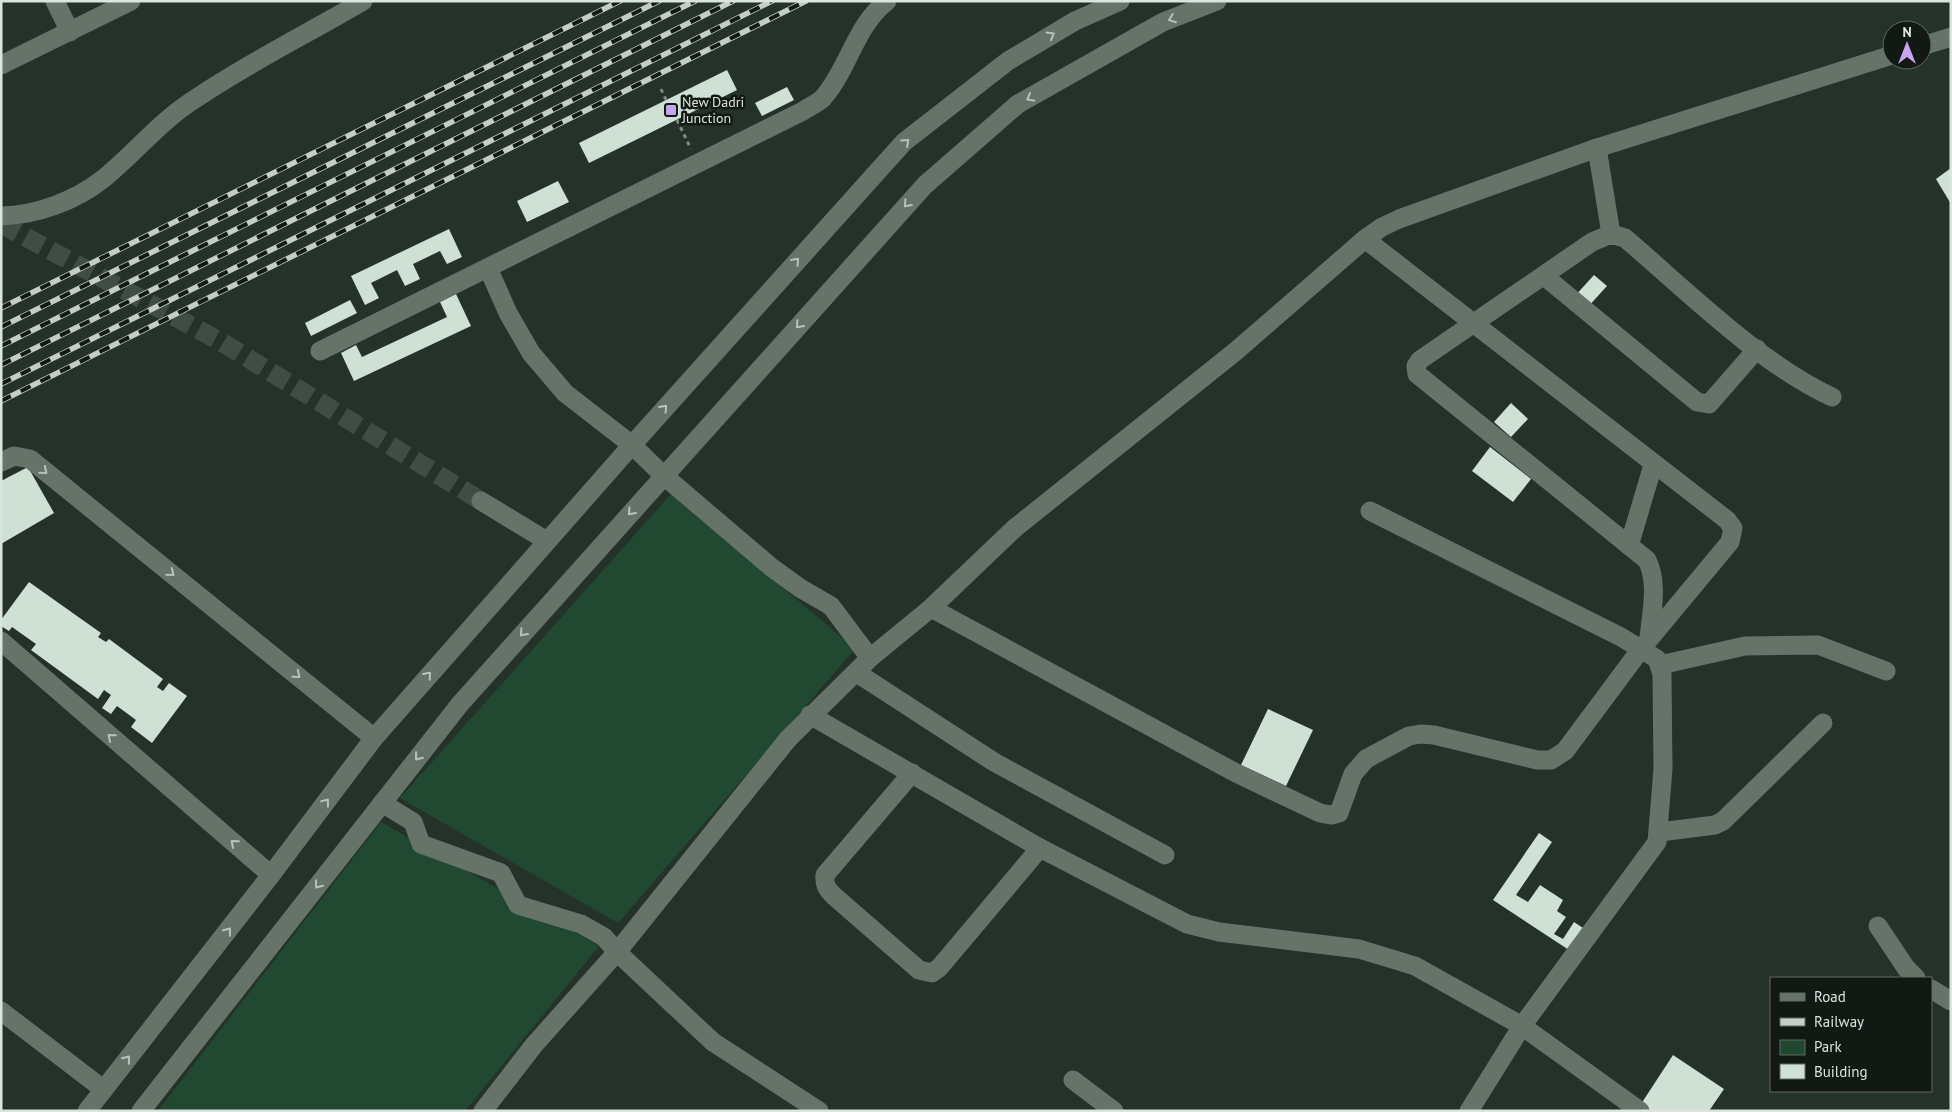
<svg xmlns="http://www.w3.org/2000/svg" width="1952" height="1112" viewBox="0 0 1952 1112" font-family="'PT Sans',sans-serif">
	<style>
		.green { fill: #214831 }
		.building { fill: #cfe0d4 }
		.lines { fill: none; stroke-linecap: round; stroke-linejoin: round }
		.minor-tunnel { stroke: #404d44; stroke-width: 19; stroke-dasharray: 19 9; stroke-linecap: butt }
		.path { stroke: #808a83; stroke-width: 3; stroke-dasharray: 4 4; stroke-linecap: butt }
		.minor { stroke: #657369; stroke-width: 19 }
		.rail-casing { stroke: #c4cdc7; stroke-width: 5.5 }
		.rail { stroke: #121814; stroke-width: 4; stroke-dasharray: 11; stroke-linecap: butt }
		.oneway { stroke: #b8c2bc }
		.poi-dot { fill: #c8a6ef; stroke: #121814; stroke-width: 2 }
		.labels { text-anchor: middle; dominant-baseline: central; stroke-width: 5; stroke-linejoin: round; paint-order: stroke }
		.poi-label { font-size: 14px; fill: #dce4df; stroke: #121814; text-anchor: start }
	</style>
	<rect width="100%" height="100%" fill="#253229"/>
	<g class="green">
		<path d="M672,493L855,649L618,923L400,798Z"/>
		<path d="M381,822L599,946L465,1111H158Z"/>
	</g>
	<g class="building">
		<path d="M727,70L737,90L589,163L579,143Z"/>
		<path d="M787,87L794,100L762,116L755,103Z"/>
		<path d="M1951,168V204L1936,179Z"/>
		<path d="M558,181L569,202L527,222L517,201Z"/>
		<path d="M449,229L462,257L447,264L440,251L413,264L420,279L405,286L397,270L371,283L379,298L365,305L351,276Z"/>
		<path d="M1594,275L1607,286L1587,308L1574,297Z"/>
		<path d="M456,294L471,326L354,381L341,353L356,345L362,357L447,317L440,302Z"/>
		<path d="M350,300L357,313L311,336L305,323Z"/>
		<path d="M1511,403L1528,419L1511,437L1494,422Z"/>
		<path d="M1490,447L1531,479L1513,502L1472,471Z"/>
		<path d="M28,467L54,513L1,544V481Z"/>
		<path d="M29,582L101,633L98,637L106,642L109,639L163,679L157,687L163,691L169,683L187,696L152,743L131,727L136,720L117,706L111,714L102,708L111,695L104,690L98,699L31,650L36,644L12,627L9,631L1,626V620Z"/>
		<path d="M1268,709L1313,730L1286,786L1241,765Z"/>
		<path d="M1539,833L1552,842L1516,895L1528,902L1540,885L1563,900L1557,911L1566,917L1554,934L1563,939L1574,922L1586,930L1572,952L1493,900Z"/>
		<path d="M1673,1055L1724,1089L1709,1111H1651L1641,1104Z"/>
	</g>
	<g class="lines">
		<path class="minor-tunnel" d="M1,224L220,341L481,501"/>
		<g class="path">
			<path d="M661,89L666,100"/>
			<path d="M677,120L691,149"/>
		</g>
		<g class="minor">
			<path d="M55,1L70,32"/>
			<path d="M1922,46L1951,37"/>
			<path d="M1,65L131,1"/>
			<path d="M1597,148L1611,234"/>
			<path d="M1,216C37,215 75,201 103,179C135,153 160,121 195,99C248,63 307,34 363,1"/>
			<path d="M488,268L508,313L531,353L565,393L632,445L663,475L771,567L800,588L831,606L870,658"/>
			<path d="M1544,276L1697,402L1709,404L1757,349"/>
			<path d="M320,351L803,111C809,107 818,103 823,98C849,68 855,26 887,1"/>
			<path d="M1,462L14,456L30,459L374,738"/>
			<path d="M481,501L547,541"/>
			<path d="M1370,511L1621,637L1657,659L1662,674L1663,769L1657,842L1522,1026L1469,1111"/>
			<path d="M1629,546L1653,465"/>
			<path d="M931,608L1236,773L1320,813L1331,815L1339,813L1353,774L1366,759L1409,736L1421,734L1434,735L1537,760H1551L1565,751L1641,649L1730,542L1733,528L1727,520L1365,239"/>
			<path d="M1649,639C1651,614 1659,584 1647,560L1417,374L1416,366L1420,360L1592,242L1611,234L1625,238C1687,291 1759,363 1832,397"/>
			<path d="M1,641L271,875"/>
			<path d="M1660,665L1745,646L1818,645L1886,671"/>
			<path d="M857,673L994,762L1165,855"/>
			<path d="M810,715L1040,848L1187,924L1219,932L1359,949L1415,966L1522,1026L1640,1111"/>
			<path d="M912,773L825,875C824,885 827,889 834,896L919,970L932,973L939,968L1040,848"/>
			<path d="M382,803L413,822L421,844L501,873L518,905L581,924L604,937L617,952L713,1042L819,1111"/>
			<path d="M1660,832L1715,825L1723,821L1823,723"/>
			<path d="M1878,926L1906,968L1916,978"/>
			<path d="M1931,989L1951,1001"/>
			<path d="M1,1011L103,1089"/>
			<path d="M1073,1080L1114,1111"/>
			<path d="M87,1111L271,875L374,738L632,445L904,142L1008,61L1075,21L1120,1"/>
			<path d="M141,1111L460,704L925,185L1018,104L1163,22L1217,1"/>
			<path d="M483,1111L534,1045L617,952L788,739L870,658L931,608L1015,528L1236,351L1365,239L1382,227L1399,219L1597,148L1892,55"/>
		</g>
		<defs>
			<g id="rail">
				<path d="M1,308L620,1"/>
				<path d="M1,327L659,1"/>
				<path d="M1,346L695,1"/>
				<path d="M1,365L733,1"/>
				<path d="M1,384L772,1"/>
				<path d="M1,401L806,1"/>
			</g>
		</defs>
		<use href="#rail" class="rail-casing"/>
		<use href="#rail" class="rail"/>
	</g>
	<defs><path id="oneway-chevron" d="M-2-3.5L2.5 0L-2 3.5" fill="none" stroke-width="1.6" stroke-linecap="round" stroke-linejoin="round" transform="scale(1.25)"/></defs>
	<g class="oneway">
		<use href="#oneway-chevron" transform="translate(1172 19) rotate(159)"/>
		<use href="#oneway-chevron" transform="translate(1051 35) rotate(-30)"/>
		<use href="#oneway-chevron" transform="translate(1030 98) rotate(151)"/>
		<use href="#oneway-chevron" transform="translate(906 142) rotate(-42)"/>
		<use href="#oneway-chevron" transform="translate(907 204) rotate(132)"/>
		<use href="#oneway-chevron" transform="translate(796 261) rotate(-48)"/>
		<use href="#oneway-chevron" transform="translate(799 325) rotate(132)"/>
		<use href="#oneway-chevron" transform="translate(664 408) rotate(-48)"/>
		<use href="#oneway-chevron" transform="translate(44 471) rotate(39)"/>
		<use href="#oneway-chevron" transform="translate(631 512) rotate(132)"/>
		<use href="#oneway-chevron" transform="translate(171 573) rotate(39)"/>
		<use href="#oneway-chevron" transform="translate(523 633) rotate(132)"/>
		<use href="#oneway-chevron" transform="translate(297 675) rotate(39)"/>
		<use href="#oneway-chevron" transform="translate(428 675) rotate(-49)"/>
		<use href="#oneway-chevron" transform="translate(111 737) rotate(-139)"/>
		<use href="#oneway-chevron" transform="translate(418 757) rotate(128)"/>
		<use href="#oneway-chevron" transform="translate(326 802) rotate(-53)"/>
		<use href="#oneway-chevron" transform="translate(234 843) rotate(-139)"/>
		<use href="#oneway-chevron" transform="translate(318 885) rotate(128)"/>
		<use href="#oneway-chevron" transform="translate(228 931) rotate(-52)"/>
		<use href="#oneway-chevron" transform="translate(127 1059) rotate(-52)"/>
	</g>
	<rect class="poi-dot" x="665" y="104" width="12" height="12" rx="2.5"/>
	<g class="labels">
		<g class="poi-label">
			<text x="682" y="102">New Dadri<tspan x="682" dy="16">Junction</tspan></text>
		</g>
	</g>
	<rect width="1952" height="1112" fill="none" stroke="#dce4df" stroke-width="5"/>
	<rect x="1770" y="977" width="162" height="115" fill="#121814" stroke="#636a65"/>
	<rect x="1780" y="993" width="25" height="8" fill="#657369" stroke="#636a65"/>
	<text x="1814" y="1002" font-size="15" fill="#dce4df">Road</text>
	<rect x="1780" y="1018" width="25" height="8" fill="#c4cdc7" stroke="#636a65"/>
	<text x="1814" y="1027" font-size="15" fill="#dce4df">Railway</text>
	<rect x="1780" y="1040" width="25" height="15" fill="#214831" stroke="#636a65"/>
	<text x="1814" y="1052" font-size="15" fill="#dce4df">Park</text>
	<rect x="1780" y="1064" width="25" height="15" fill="#cfe0d4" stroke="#636a65"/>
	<text x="1814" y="1077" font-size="15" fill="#dce4df">Building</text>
	<g transform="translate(1907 45)"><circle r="24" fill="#121814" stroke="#636a65"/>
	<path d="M0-4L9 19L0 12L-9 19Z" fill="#c8a6ef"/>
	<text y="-8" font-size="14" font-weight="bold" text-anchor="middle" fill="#dce4df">N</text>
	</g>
</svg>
